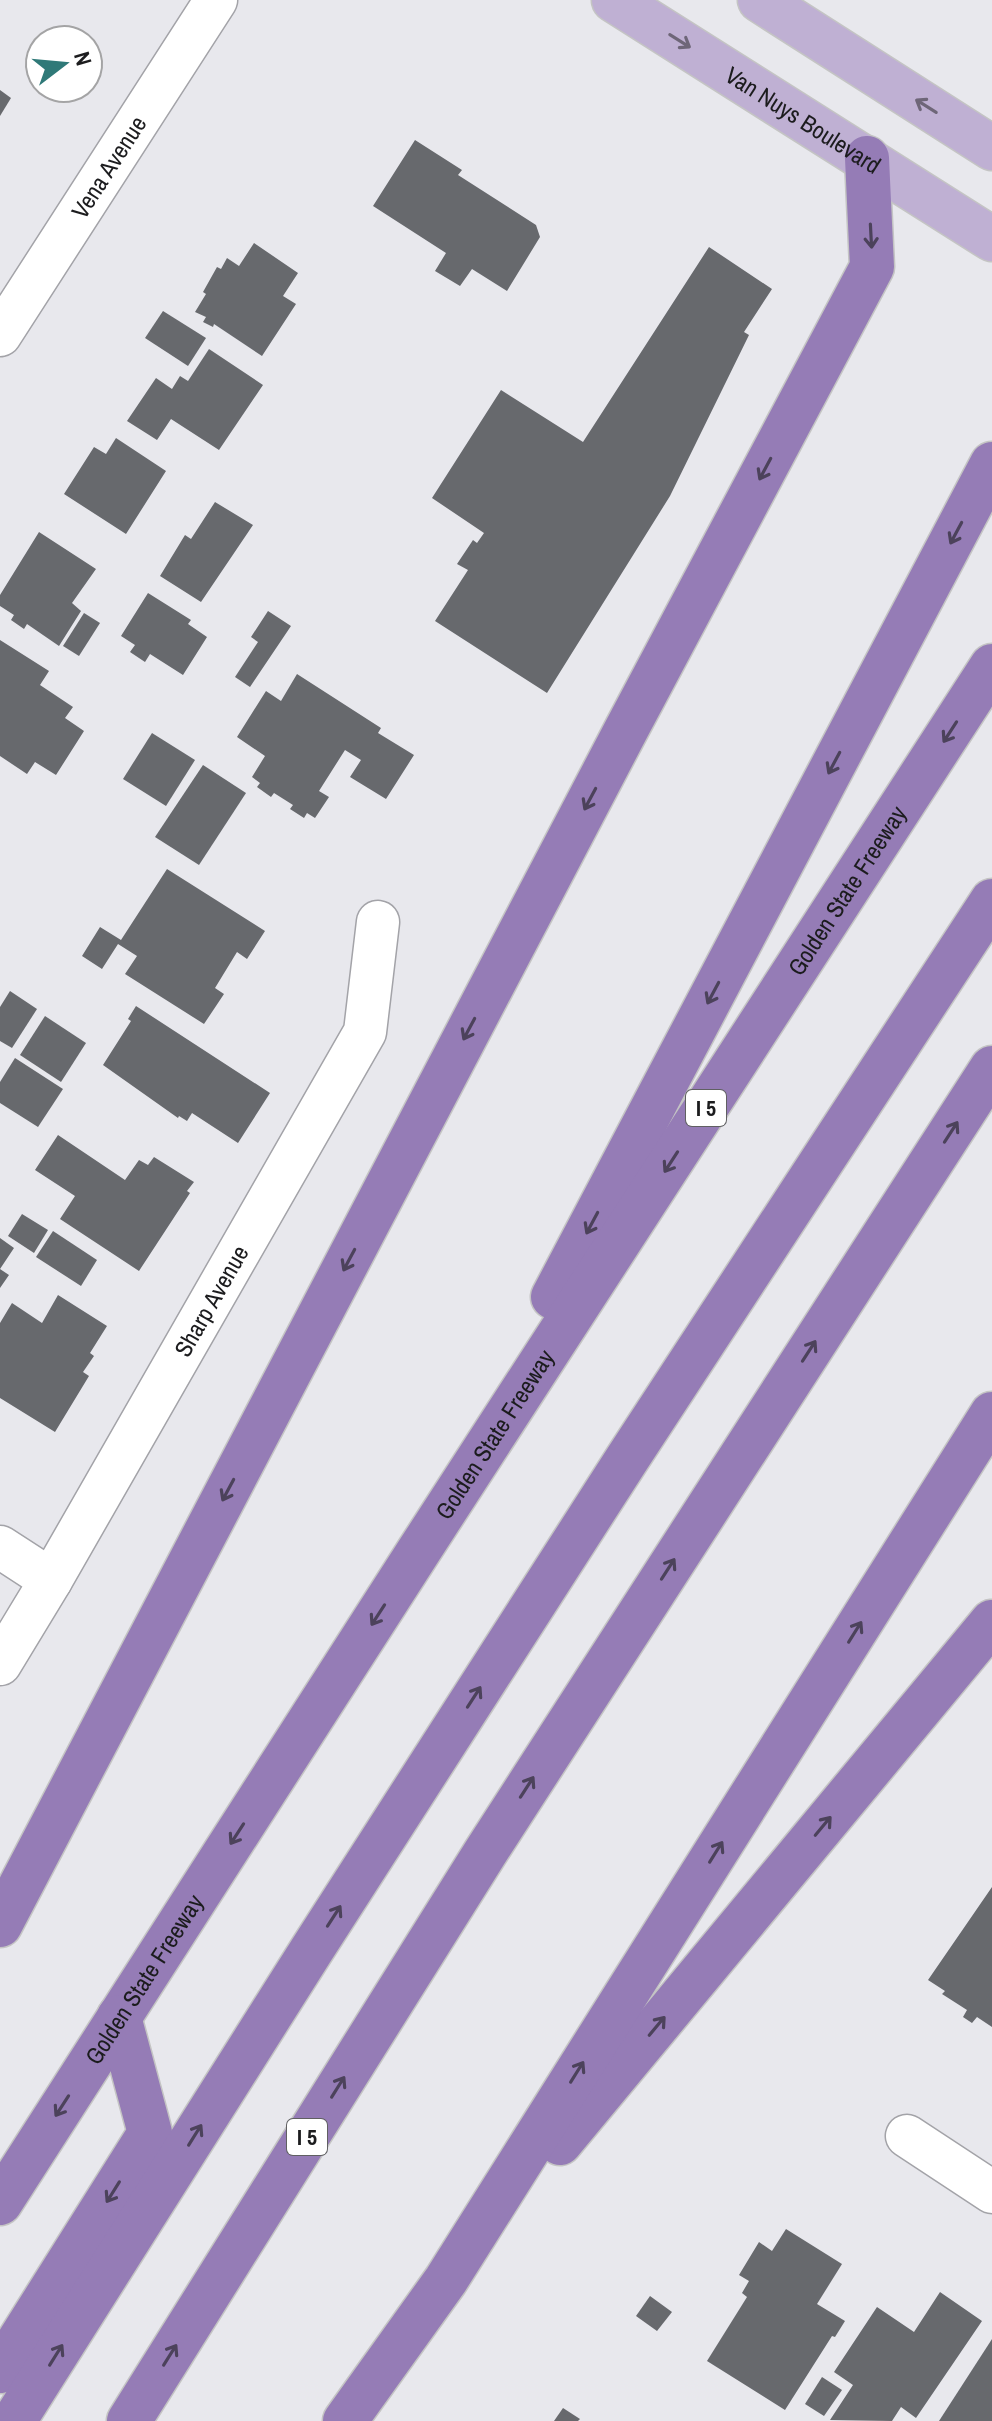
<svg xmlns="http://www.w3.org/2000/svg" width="992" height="2421" viewBox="0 0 992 2421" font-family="'Archivo Narrow',sans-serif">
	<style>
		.building { fill: #67696d }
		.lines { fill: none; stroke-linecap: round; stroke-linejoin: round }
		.minor-casing { stroke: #a3a3a8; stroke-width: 45 }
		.primary-casing { stroke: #c4c4c4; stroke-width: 47 }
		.motorway-casing { stroke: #c4c4c4; stroke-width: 47 }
		.minor { stroke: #fff; stroke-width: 42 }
		.primary { stroke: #bfb0d3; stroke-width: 44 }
		.motorway { stroke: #957cb6; stroke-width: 44 }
		.oneway { stroke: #6e6678 }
		.oneway2 { stroke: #4c425b }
		.labels { text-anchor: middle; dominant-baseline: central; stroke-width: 6; stroke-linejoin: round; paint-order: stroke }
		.shield { fill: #fff; stroke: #606062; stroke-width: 2 }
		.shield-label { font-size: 22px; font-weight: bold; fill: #1c1c1e }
		.street-label { font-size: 24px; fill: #1c1c1e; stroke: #fff }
	</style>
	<rect width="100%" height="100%" fill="#e8e8ed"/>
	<g class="building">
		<path d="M0,90L11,98L0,116Z"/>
		<path d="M415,140L462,170L458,175L536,225L540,237L507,291L472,269L460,286L435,271L446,253L373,206Z"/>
		<path d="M254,243L298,273L283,296L296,304L262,356L214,324L213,327L203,322L206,317L195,312L206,294L203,292L217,267L221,269L227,258L239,266Z"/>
		<path d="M709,247L772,289L744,332L749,335L670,496L547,693L435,621L468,570L457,564L473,540L477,543L484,533L432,498L501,390L583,442Z"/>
		<path d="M163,311L206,338L188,366L145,338Z"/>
		<path d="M209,349L263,385L219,450L171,419L157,440L127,421L156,378L172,389L180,376L188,381Z"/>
		<path d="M116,438L166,471L126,534L64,494L94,447L106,454Z"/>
		<path d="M215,502L253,525L201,602L160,576L185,535L191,539Z"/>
		<path d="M39,532L96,569L72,603L81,611L59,646L27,624L24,629L11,620L14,615L0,606V595Z"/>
		<path d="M148,593L191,620L188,624L207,637L183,675L150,654L145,662L130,652L135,645L121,636Z"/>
		<path d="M268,611L291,626L250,687L235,677L258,642L251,637Z"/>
		<path d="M84,613L100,623L79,656L63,646Z"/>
		<path d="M0,640L49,671L40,685L73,707L65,718L84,731L56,775L35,762L27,774L0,756Z"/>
		<path d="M297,674L381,728L378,733L414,755L386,799L350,777L361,760L345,750L319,791L329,797L315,818L307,813L304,818L290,809L293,805L274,793L271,797L257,787L260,783L252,777L265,756L237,737L266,691L281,701Z"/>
		<path d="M152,733L195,760L166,806L123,779Z"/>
		<path d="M203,765L246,793L199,865L155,837Z"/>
		<path d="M167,869L265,931L247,959L237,952L215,988L224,994L204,1024L125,974L137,956L118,944L102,969L82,956L100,927L121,940Z"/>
		<path d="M10,991L37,1009L12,1048L0,1041V1007Z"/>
		<path d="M136,1006L270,1093L238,1143L192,1113L187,1121L179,1116L178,1118L103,1065L131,1021L128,1019Z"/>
		<path d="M45,1016L86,1043L61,1082L20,1055Z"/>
		<path d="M15,1058L63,1089L38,1127L0,1103V1082Z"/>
		<path d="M58,1135L125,1180L139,1160L148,1165L154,1157L194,1182L187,1191L190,1193L139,1271L60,1219L75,1196L35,1170Z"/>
		<path d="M22,1214L48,1230L34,1253L8,1236Z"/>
		<path d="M53,1231L97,1260L81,1286L36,1257Z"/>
		<path d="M0,1238L14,1248L0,1269L9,1275L0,1288Z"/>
		<path d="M58,1295L107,1326L90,1353L94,1356L83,1372L89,1376L55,1432L0,1398V1323L12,1303L42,1323Z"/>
		<path d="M992,1887V2027L977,2017L972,2023L963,2017L967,2010L942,1994L945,1991L928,1980Z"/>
		<path d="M786,2229L842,2264L817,2304L845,2321L835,2337L832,2336L785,2410L707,2361L747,2297L742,2293L749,2281L739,2275L759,2242L772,2251Z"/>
		<path d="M940,2292L982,2321L916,2418L901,2407L892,2421L830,2420L853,2385L834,2372L877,2307L914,2332Z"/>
		<path d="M650,2296L672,2312L657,2331L636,2316Z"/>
		<path d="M992,2339V2421H939Z"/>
		<path d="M822,2377L842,2390L824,2416L805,2404Z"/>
		<path d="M563,2408L580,2419L578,2421H554Z"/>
	</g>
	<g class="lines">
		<defs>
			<g id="minor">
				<path id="s1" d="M0,335L216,0"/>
				<path d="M0,1547L51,1580"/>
				<path id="s2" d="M0,1664L51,1580L365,1032L378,922"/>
				<path d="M907,2136L992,2192"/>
			</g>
			<g id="primary">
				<path id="s3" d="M614,0L992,239"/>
				<path d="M760,0L992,148"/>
			</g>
			<g id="motorway">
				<path d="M553,1297L992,464"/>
				<path d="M0,1925L626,730L872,267L867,158"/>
				<path d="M560,2143L992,1622"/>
				<path id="s4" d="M0,2203L420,1549L992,666"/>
				<path d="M0,2371L150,2133L119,2017"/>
				<path d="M14,2421L311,1951L627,1459L992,901"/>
				<path d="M129,2421L485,1853L992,1068"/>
				<path d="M345,2421L446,2280L992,1414"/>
			</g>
		</defs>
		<use href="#minor" class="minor-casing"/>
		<use href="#primary" class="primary-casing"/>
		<use href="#motorway" class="motorway-casing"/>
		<use href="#minor" class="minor"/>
		<use href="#primary" class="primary"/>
		<use href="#motorway" class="motorway"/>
	</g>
	<defs><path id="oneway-shaft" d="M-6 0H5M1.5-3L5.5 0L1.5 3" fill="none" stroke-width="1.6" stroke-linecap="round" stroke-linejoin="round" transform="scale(2)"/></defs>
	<g class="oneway">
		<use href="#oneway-shaft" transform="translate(680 41) rotate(32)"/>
		<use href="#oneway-shaft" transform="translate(926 106) rotate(-148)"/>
	</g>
	<g class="oneway2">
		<use href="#oneway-shaft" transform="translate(871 236) rotate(87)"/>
		<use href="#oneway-shaft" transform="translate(765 469) rotate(118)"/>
		<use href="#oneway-shaft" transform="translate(956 533) rotate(118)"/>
		<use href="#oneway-shaft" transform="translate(950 732) rotate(123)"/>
		<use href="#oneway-shaft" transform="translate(834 763) rotate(118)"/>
		<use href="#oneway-shaft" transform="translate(590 799) rotate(118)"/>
		<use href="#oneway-shaft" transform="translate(713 993) rotate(118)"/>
		<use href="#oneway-shaft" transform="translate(469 1029) rotate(118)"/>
		<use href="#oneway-shaft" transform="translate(951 1132) rotate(-57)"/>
		<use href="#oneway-shaft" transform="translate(671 1162) rotate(123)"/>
		<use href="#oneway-shaft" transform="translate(592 1223) rotate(118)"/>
		<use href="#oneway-shaft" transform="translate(349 1260) rotate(118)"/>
		<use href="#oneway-shaft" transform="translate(809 1351) rotate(-57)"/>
		<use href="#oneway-shaft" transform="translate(228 1490) rotate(118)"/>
		<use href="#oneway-shaft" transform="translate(668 1569) rotate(-57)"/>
		<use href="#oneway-shaft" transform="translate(378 1615) rotate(123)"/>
		<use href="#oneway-shaft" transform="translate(855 1632) rotate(-58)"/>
		<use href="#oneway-shaft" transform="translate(474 1697) rotate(-57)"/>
		<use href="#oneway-shaft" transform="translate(527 1787) rotate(-57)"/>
		<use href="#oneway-shaft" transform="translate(823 1826) rotate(-50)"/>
		<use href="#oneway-shaft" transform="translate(237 1834) rotate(123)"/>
		<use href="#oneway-shaft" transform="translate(716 1852) rotate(-58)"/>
		<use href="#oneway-shaft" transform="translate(334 1916) rotate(-57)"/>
		<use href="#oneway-shaft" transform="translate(657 2026) rotate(-50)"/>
		<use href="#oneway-shaft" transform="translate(577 2072) rotate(-58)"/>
		<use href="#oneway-shaft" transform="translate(338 2087) rotate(-58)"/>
		<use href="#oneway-shaft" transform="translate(62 2106) rotate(123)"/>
		<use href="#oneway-shaft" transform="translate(195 2135) rotate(-58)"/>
		<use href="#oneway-shaft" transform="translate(113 2192) rotate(122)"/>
		<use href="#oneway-shaft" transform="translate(56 2355) rotate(-58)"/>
		<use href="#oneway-shaft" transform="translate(170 2355) rotate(-58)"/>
	</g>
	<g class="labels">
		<g class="shield">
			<rect x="686" y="1090" width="40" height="36" rx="6"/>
			<rect x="287" y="2119" width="40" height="36" rx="6"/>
		</g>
		<g class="shield-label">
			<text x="706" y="1108">I 5</text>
			<text x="307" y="2137">I 5</text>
		</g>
		<g class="street-label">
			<text stroke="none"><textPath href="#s3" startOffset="224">Van Nuys Boulevard</textPath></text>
			<text stroke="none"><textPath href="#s1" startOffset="200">Vena Avenue</textPath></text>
			<text stroke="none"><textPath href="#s4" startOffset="1562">Golden State Freeway</textPath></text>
			<text stroke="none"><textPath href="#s2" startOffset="420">Sharp Avenue</textPath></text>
			<text stroke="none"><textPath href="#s4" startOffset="914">Golden State Freeway</textPath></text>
			<text stroke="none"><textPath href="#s4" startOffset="266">Golden State Freeway</textPath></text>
		</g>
	</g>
	<g transform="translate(64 64) rotate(74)"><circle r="38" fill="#ffffff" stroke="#a4a4a5" stroke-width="2"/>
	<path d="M0-6L14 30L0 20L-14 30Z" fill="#2f7978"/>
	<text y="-12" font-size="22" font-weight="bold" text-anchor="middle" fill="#1c1c1e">N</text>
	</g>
</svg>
